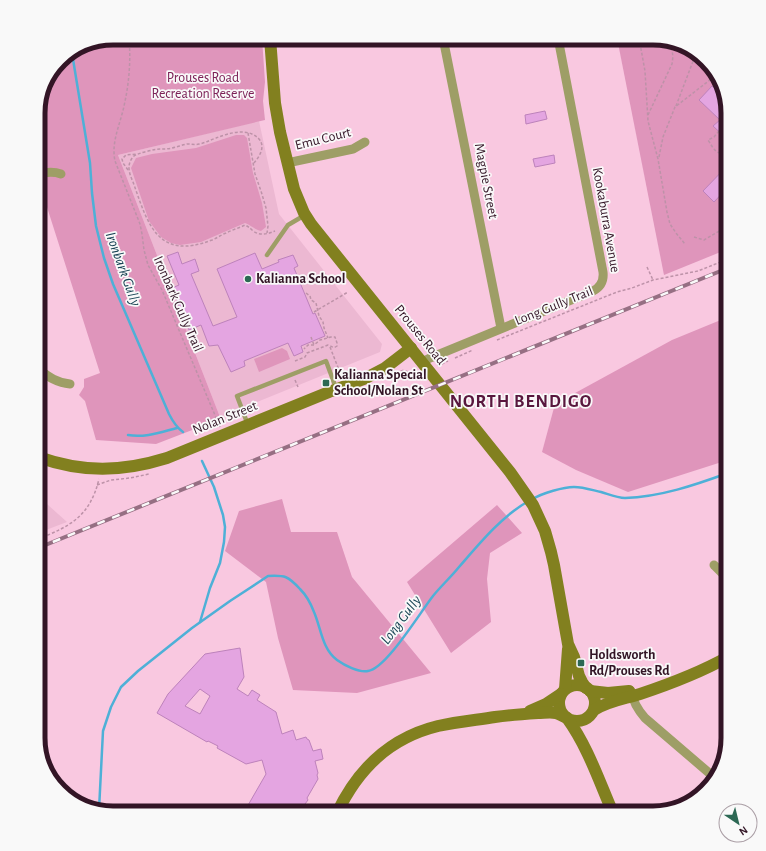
<svg xmlns="http://www.w3.org/2000/svg" width="766" height="851" viewBox="0 0 766 851" font-family="'Alegreya Sans',sans-serif">
	<style>
		.built { fill: #ecb8d2 }
		.green { fill: #df95bb }
		.lines { fill: none; stroke-linecap: round; stroke-linejoin: round }
		.stream { stroke: #4eb0d7; stroke-width: 2.5 }
		.building { fill: #e4a5e1; stroke: #bd82bb; fill-rule: evenodd }
		.path { stroke: #bd92a8; stroke-width: 1.5; stroke-dasharray: 3 2; stroke-linecap: butt }
		.lane { stroke: #9e9e66; stroke-width: 4.5 }
		.street { stroke: #9e9e66; stroke-width: 9 }
		.secondary { stroke: #82801f; stroke-width: 12 }
		.rail-casing { stroke: #966f83; stroke-width: 4 }
		.rail { stroke: #f9f9f9; stroke-width: 2.5; stroke-dasharray: 8; stroke-linecap: butt }
		.poi-dot { fill: #2c6854; stroke: #f9f9f9; stroke-width: 1.5 }
		.labels { text-anchor: middle; dominant-baseline: central; stroke-width: 3.5; stroke-linejoin: round; paint-order: stroke }
		.park-label { font-size: 14px; fill: #7c2157; stroke: #f9f9f9 }
		.street-label { font-size: 14px; fill: #331526; stroke: #f9f9f9 }
		.poi-label { font-size: 14px; font-weight: bold; fill: #331526; stroke: #f9f9f9; text-anchor: start }
		.water-label { font-size: 15px; font-style: italic; fill: #174253; stroke: #f9f9f9 }
		.district-label { font-size: 18px; font-weight: bold; letter-spacing: 1px; fill: #59173e; stroke: #f9f9f9 }
		.rim { fill: none; stroke: #331526; stroke-width: 5 }
	</style>
	<rect width="100%" height="100%" fill="#f9c8e0"/>
	<g class="built">
		<path d="M259,121L279,214L382,344L380,352L220,417L118,155Z"/>
		<path d="M38,496L67,522L38,533Z"/>
	</g>
	<g class="green">
		<path d="M113,38H262L265,82L263,101L265,120L118,155L220,417L200,427L156,444L96,440L85,401L79,395L84,387V379L100,373L38,179L41,169L38,168V107L46,79L63,57Z"/>
		<path d="M617,38H658L687,46L712,67L728,112V249L664,275Z"/>
		<path d="M236,135H244L247,138L253,173L262,203L266,227L261,231C255,230 251,225 245,223L201,242L180,245L171,243L161,237L149,221L131,168L136,158L152,154L196,148Z"/>
		<path d="M728,317V460L628,492L576,470L542,452L555,404L672,340Z"/>
		<path d="M282,348L287,351L290,359L259,372L254,359Z"/>
		<path d="M282,499L291,532H337L352,577L431,673L357,693L293,690L278,638L266,582L225,551L239,511Z"/>
		<path d="M497,505L522,533L490,553L487,579L491,622L451,653L407,582Z"/>
	</g>
	<g class="lines">
		<g class="stream">
			<path d="M72,53L90,163L92,193L96,226L104,258L113,284L169,414C173,422 176,427 183,432"/>
			<path d="M128,435C145,438 161,432 177,428"/>
			<path d="M533,499C542,493 564,487 574,487C583,487 592,490 601,492C608,494 617,498 625,498C660,497 695,485 728,473"/>
			<path d="M200,622L210,588L220,563L224,542L225,527L223,515L214,487L202,461"/>
			<path d="M99,810L103,731L111,707L121,687L138,671L192,628L230,601L268,576C285,575 288,576 300,589C306,595 311,604 314,612C321,628 322,649 337,660C344,665 359,673 368,671C386,669 421,611 433,596C441,586 451,577 459,567C479,544 501,517 527,502"/>
		</g>
	</g>
	<g class="building">
		<path d="M712,86L722,95L728,112V140L713,126L720,120L699,100Z"/>
		<path d="M545,111L547,119L526,124L525,115Z"/>
		<path d="M554,155L555,163L535,167L533,159Z"/>
		<path d="M728,165V187L714,202L703,191Z"/>
		<path d="M178,252L182,264L195,259L199,271L191,274L213,326L237,317L217,269L255,253L262,269L279,262L278,260L293,255L298,266L294,268L313,314L315,313L325,336L301,346L303,352L294,356L288,343L244,361L245,366L231,372L218,345L209,346L201,325L189,330L172,288L179,285L167,256Z"/>
		<path d="M240,648L244,677L237,689L248,696L252,690L260,695L257,700L276,712L282,734L293,730L296,740L306,737L307,739L309,740L313,751L321,749L323,759L315,761L318,773L317,775L318,779L307,798L308,800L305,804L304,805L299,813H258L247,807L266,774L262,760L246,764L217,748L218,746L208,741L207,742L157,713L168,694L205,654ZM200,689L210,696L200,714L185,706Z"/>
	</g>
	<g class="lines">
		<g class="path">
			<path d="M129,38C131,61 129,84 124,106C120,125 111,142 115,161L140,224L142,234L144,250L148,265L162,290L220,427"/>
			<path d="M639,38L645,71L648,121L658,159L667,212L670,224L676,233L685,244"/>
			<path d="M690,49L693,54L714,75"/>
			<path d="M676,106L695,56"/>
			<path d="M648,115L672,64C674,52 672,50 666,40"/>
			<path d="M719,131L714,137L708,140C714,149 716,156 728,152"/>
			<path d="M248,133L255,174L261,191L266,208L268,226L267,233"/>
			<path d="M659,157L663,137L675,107L715,76"/>
			<path d="M254,163C259,157 266,147 259,139C248,127 229,133 216,138C210,140 205,143 199,144C195,145 191,144 187,144C182,145 177,147 172,148C168,149 164,149 160,149C155,149 138,153 134,156C126,164 129,173 133,182C148,224 157,261 212,240C217,238 221,235 226,233C232,230 239,228 245,225C249,227 250,228 253,231C260,236 268,234 275,231"/>
			<path d="M128,170L123,163L122,159L126,155L137,154"/>
			<path d="M694,237L704,240L728,226"/>
			<path d="M647,267L653,280"/>
			<path d="M306,293L310,296L311,300L316,303L319,316L323,322L324,328L328,338"/>
			<path d="M314,312L348,292"/>
			<path d="M311,337L314,345"/>
			<path d="M497,340L617,292L632,288L653,280L698,271L728,259"/>
			<path d="M330,347L339,370"/>
			<path d="M455,358L473,350"/>
			<path d="M295,361L305,357L307,353L328,345C332,346 333,349 337,346V343L335,337H331L320,340L314,345H308L304,349"/>
			<path d="M437,365H440L448,361"/>
			<path d="M396,373L404,370L414,375L418,373"/>
			<path d="M295,380L298,387"/>
			<path d="M97,485L111,480L130,478L149,474"/>
			<path d="M38,539C71,526 90,516 99,479"/>
		</g>
		<g class="lane">
			<path d="M267,255L288,225L305,215"/>
			<path d="M248,425L237,396L326,361L336,388"/>
		</g>
		<g class="street">
			<path d="M443,38L501,328"/>
			<path d="M287,163L353,149L365,142"/>
			<path d="M38,174C46,172 53,171 61,174"/>
			<path d="M422,362L430,358L593,291C601,287 604,281 603,272L558,38"/>
			<path d="M38,369C49,377 57,383 70,384"/>
			<path d="M714,565L728,579"/>
			<path d="M631,691C633,702 638,710 645,718L715,778"/>
		</g>
		<g class="secondary">
			<path d="M270,38L275,103L280,132L294,189L304,213L311,224L510,472L533,505L545,531L551,552L554,565L568,644L574,657L579,676L582,682L586,688"/>
			<path d="M38,457C83,473 122,472 167,458L329,392L364,379L385,368L411,348"/>
			<circle cx="577" cy="703" r="18"/>
			<path d="M565,689L568,649"/>
			<path d="M590,691L608,693L629,691"/>
			<path d="M594,710C608,701 624,699 640,694C670,684 701,672 728,657"/>
			<path d="M530,711L546,704L561,694"/>
			<path d="M567,718C588,747 599,781 613,813"/>
			<path d="M337,813C358,769 389,738 438,726C457,722 476,720 495,717C510,715 523,714 538,713C544,713 550,712 556,713C559,714 562,716 565,717"/>
		</g>
		<defs>
			<path id="rail" d="M38,548L728,268"/>
		</defs>
		<use href="#rail" class="rail-casing"/>
		<use href="#rail" class="rail"/>
	</g>
	<g class="poi-dot">
		<circle cx="248" cy="279" r="4"/>
		<rect x="322" y="379" width="8" height="8" rx="2"/>
		<rect x="577" y="659" width="8" height="8" rx="2"/>
	</g>
	<g class="labels">
		<g class="park-label">
			<text x="203" y="78">Prouses Road<tspan x="203" dy="16">Recreation Reserve</tspan></text>
		</g>
		<g class="street-label">
			<text transform="translate(323 139) rotate(-14)">Emu Court</text>
			<text transform="translate(486 181) rotate(79)">Magpie Street</text>
			<text transform="translate(606 220) rotate(80)">Kookaburra Avenue</text>
			<text transform="translate(178 304) rotate(66)">Ironbark Gully Trail</text>
			<text transform="translate(554 306) rotate(-22)">Long Gully Trail</text>
			<text transform="translate(420 335) rotate(51)">Prouses Road</text>
			<text transform="translate(225 418) rotate(-22)">Nolan Street</text>
		</g>
		<g class="poi-label">
			<text x="256" y="279">Kalianna School</text>
			<text x="334" y="375">Kalianna Special<tspan x="334" dy="16">School/Nolan St</tspan></text>
			<text x="589" y="655">Holdsworth<tspan x="589" dy="16">Rd/Prouses Rd</tspan></text>
		</g>
		<g class="water-label">
			<text transform="translate(123 269) rotate(70)">Ironbark Gully</text>
			<text transform="translate(401 620) rotate(-53)">Long Gully</text>
		</g>
		<g class="district-label">
			<text x="521" y="402">NORTH BENDIGO</text>
		</g>
	</g>
	<path d="M0 0H766V851H0ZM113 45H653A68 68 0 0 1 721 113V738A68 68 0 0 1 653 806H113A68 68 0 0 1 45 738V113A68 68 0 0 1 113 45Z" fill="#f9f9f9" fill-rule="evenodd"/>
	<path class="rim" d="M113 45H653A68 68 0 0 1 721 113V738A68 68 0 0 1 653 806H113A68 68 0 0 1 45 738V113A68 68 0 0 1 113 45Z"/>
	<g transform="translate(738 823) rotate(145)"><circle r="19" fill="#f9f9f9" stroke="#aa9ea5"/>
	<path d="M0-3L7 15L0 10L-7 15Z" fill="#2c6854"/>
	<text y="-6" font-size="11" font-weight="bold" text-anchor="middle" fill="#331526">N</text>
	</g>
</svg>
